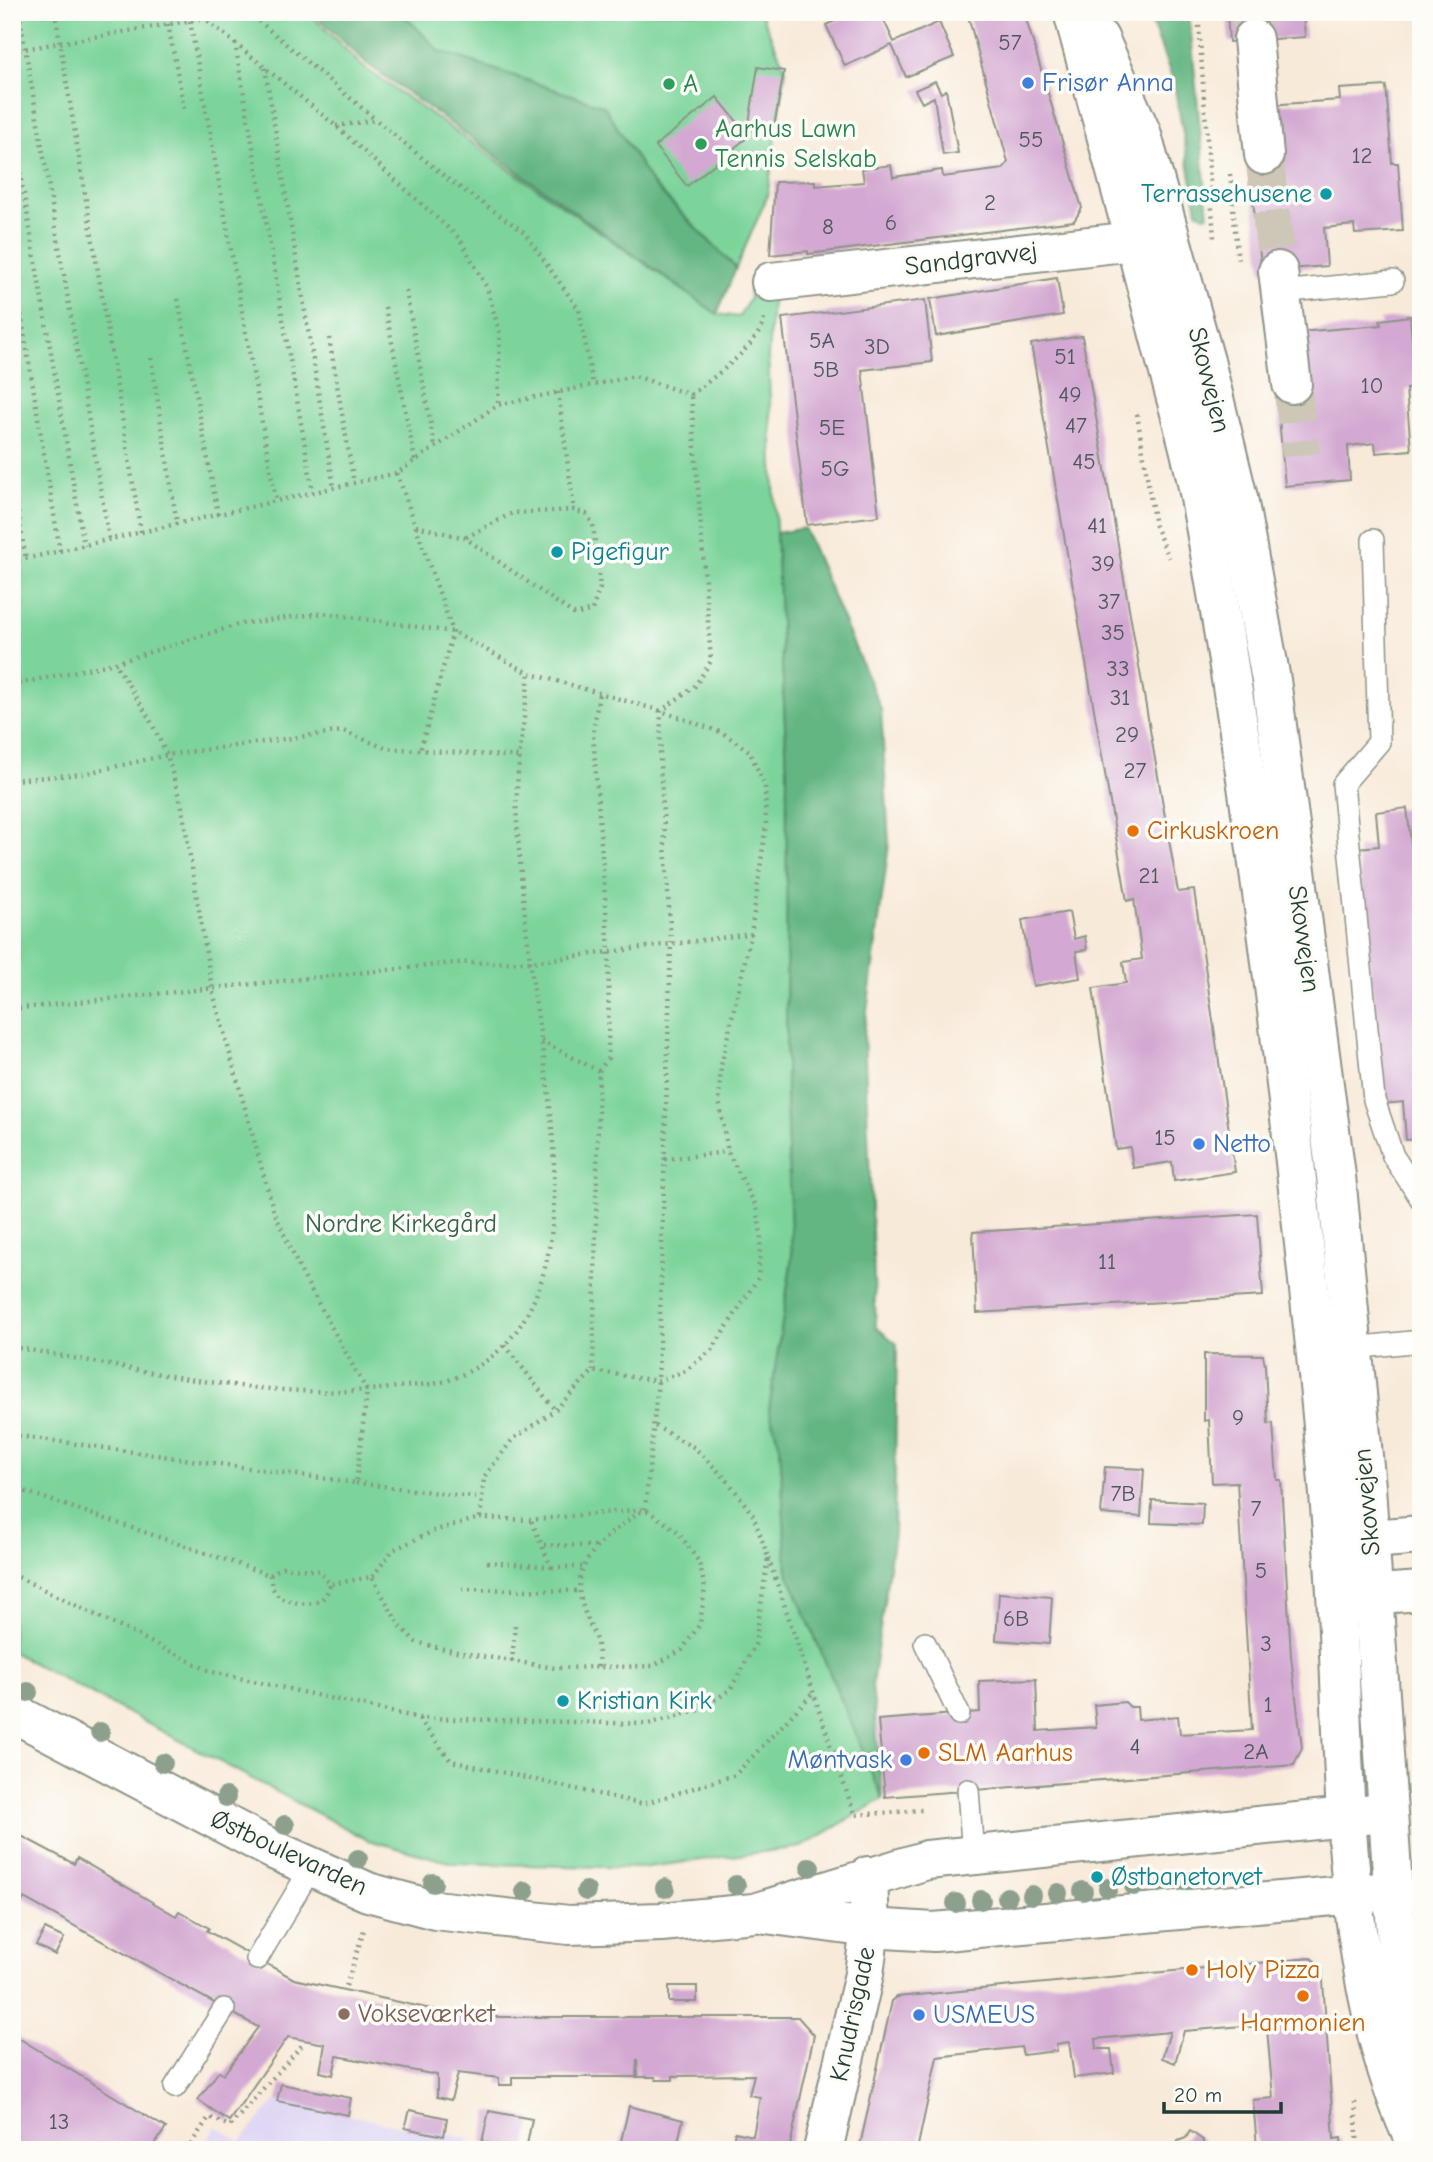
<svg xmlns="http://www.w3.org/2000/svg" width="1433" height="2162" viewBox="0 0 1433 2162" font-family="'Comic Neue',sans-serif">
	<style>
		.built { fill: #dfd5f5 }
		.green { fill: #7bd49a; stroke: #4d8867; stroke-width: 2 }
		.forest { fill: #64b682; stroke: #427a5b; stroke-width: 2 }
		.building { fill: #d3a8d2 }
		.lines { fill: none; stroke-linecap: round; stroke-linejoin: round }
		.street-tunnel { stroke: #cdc7b8; stroke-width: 38; stroke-dasharray: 38 19; stroke-linecap: butt }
		.lane-casing { stroke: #8c9486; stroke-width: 24 }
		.street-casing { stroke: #8c9486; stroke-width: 42 }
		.secondary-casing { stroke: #8c9486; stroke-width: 42 }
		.path { stroke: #8c9486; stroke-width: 4.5; stroke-dasharray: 2 5; stroke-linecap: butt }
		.lane { stroke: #fff; stroke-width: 21 }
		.street { stroke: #fff; stroke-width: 38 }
		.secondary { stroke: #fff; stroke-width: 38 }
		.tree { fill: #8da08d }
		.shop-dot { fill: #3f7fe0; stroke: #fdfcf7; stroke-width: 2.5 }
		.leisure-dot { fill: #2e9e5b; stroke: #fdfcf7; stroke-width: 2.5 }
		.culture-dot { fill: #0f9aa8; stroke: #fdfcf7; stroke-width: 2.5 }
		.food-dot { fill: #e8710a; stroke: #fdfcf7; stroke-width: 2.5 }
		.education-dot { fill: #8d6e63; stroke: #fdfcf7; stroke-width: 2.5 }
		.labels { text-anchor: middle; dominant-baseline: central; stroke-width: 7; stroke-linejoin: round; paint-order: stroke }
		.number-label { font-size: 23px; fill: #4c585c }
		.shop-label { font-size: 26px; fill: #366cbe; stroke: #fdfcf7; text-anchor: start }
		.leisure-label { font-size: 26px; fill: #27864d; stroke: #fdfcf7; text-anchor: start }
		.culture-label { font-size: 26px; fill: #0d838f; stroke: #fdfcf7; text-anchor: start }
		.street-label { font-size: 26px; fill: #1f3d34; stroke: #fdfcf7 }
		.food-label { font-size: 26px; fill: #c56008; stroke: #fdfcf7; text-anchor: start }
		.park-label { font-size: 26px; fill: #36634e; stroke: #fdfcf7 }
		.education-label { font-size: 26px; fill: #785e54; stroke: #fdfcf7; text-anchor: start }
	</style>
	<rect width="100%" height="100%" fill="#fdfcf7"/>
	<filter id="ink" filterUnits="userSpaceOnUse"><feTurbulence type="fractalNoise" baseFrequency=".0143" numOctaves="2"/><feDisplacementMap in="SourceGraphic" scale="14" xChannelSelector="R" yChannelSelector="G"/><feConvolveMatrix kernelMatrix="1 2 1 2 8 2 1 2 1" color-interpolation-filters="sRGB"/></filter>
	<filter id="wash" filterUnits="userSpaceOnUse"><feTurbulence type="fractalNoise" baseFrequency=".00686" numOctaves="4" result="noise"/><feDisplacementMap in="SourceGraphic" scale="28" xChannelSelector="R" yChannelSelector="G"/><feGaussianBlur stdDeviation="1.57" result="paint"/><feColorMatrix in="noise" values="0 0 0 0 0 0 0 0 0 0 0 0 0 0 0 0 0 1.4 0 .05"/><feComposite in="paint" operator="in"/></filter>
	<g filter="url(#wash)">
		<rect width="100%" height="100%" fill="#f8ead9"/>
		<path class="built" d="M276,2101L469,2139L467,2150H200L216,2126L240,2142Z"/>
		<g class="green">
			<path d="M12,12H308L362,66L717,314L739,317L750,298L749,290H773L768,356L787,769L786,1097L792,1257L769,1410L780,1446L787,1571L883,1799L801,1847L640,1868L452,1863L368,1840L12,1652Z"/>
			<path d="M401,12H760L786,70L767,197L736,268L651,182L604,106L439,51Z"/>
		</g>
		<g class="forest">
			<path d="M312,12H401L439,51L604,106L653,185L736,268L717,314L366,63Z"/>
			<path d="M1148,12H1189L1208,215L1204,216L1197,211L1174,83Z"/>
			<path d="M804,528L881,709L889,844L864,1034L876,1327L897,1344L894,1533L872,1685L883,1799L787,1571L780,1446L769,1410L792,1258L786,1097L787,769L776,533Z"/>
		</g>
		<g id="blocks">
			<g class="building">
				<path d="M848,12H880L894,42L939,22L954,57L906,77L892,45L845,66L826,25L849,15Z"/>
				<path d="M967,12H1024L1082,208L1074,221L808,254V251L770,255L775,182L815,181V186L864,182L862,169L891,165L893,177L942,170L943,177L1003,169L1008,162Z"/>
				<path d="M1227,12H1303L1305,37L1229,42Z"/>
				<path d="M758,67L784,71L773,133L748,129Z"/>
				<path d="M935,81L941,93L946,90L958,153L943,155L934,97L922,103L915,90Z"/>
				<path d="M1386,86L1392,163H1398L1403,231L1355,234L1354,225L1324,228L1327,266L1262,271L1247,156L1268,105L1340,100L1339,89Z"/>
				<path d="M717,97L749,136L687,186L655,146Z"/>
				<path d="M1057,278L1063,315L936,336L930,299Z"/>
				<path d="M925,300L932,362L862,370L879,516L807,525L782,318Z"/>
				<path d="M1410,316L1416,388L1406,389L1411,450L1376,453L1375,443L1348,446L1350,480L1285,486L1276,384L1299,332L1381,325L1380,320Z"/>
				<path d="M1082,336L1178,892L1194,890L1235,1172L1174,1181L1172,1162L1133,1168L1130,1147L1116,1149L1093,988L1126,983L1123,962L1142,959L1134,899L1127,901L1031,344Z"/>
				<path d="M1407,808L1411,843L1421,842V1139L1406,1140L1403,1102L1384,1104L1357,848L1379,846L1376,812Z"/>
				<path d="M1069,912L1074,939L1085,936L1087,950L1076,951L1080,978L1033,986L1022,920Z"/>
				<path d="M1257,1214L1263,1296L977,1313L973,1232Z"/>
				<path d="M1204,1354L1263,1355L1265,1365L1268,1424L1273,1423L1277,1480H1281L1291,1656L1302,1748L1294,1765L885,1797L878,1720L980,1712L979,1681L1036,1679L1038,1731L1096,1727L1094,1705L1125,1702L1130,1707H1137L1138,1720L1178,1716L1180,1734L1252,1730L1237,1482L1212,1483L1209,1420L1204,1421Z"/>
				<path d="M1105,1467L1144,1469L1141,1517L1101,1514Z"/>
				<path d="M1152,1500L1203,1503L1202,1525L1151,1523Z"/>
				<path d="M999,1593L1052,1597L1049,1644L996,1640Z"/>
				<path d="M12,1831L74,1864L77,1858L176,1916L179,1911L209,1928L207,1931L294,1979L481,2020V2017H798L814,2035L789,2150H731L735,2132L753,2136L760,2097L749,2095L754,2075L673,2076V2080H656L655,2077H638L637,2059L636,2077H512V2085H499V2078L458,2073L451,2100L437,2097V2075L337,2056L333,2075L320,2072L325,2044L288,2037L229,2121L198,2100L219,2071L224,2074L258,2027L24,1898L19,1907L12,1903Z"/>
				<path d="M45,1929L64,1938L55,1955L36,1945Z"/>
				<path d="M1311,1958L1322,1967L1334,2139L1341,2138L1342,2150L1257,2147L1253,2100L1273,2098L1267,2029L1243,2026L1184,2031L1175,2063L1162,2058L1170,2032L1096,2039L1097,2049H1111L1114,2073L1074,2078L1069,2042L1056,2044L1057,2051L1023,2055L1021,2047L937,2057L917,2150H859L892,2001L897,1997Z"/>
				<rect x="669" y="1986" width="28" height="16"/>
				<path d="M12,2034L166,2128L150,2150H19L12,2146Z"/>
				<path d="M281,2084L351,2098L348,2115L277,2101Z"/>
				<path d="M629,2106L683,2120L676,2150H619Z"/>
				<path d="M410,2110L447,2118L444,2136L405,2128Z"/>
				<path d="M489,2111L532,2119L526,2150L482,2142Z"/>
				<path d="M1190,2131L1203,2140V2150H1176L1178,2141L1186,2138Z"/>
			</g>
		</g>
	</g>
	<g filter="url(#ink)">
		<use href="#blocks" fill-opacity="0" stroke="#8c9486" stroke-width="2"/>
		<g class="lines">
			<g class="street-tunnel">
				<path d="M1250,12L1253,39"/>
				<path d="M1264,155L1278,271"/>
				<path d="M1292,384L1301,455"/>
			</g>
			<defs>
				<g id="lane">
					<path d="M1280,292L1393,281"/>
					<path d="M1373,540L1379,742L1343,784L1374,1100L1393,1156L1421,1199"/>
					<path d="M1343,1349L1421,1341"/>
					<path d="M925,1643L959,1714"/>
					<path d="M968,1790L973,1855"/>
					<path d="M257,1959L311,1868"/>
					<path d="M175,2087L224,2009"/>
				</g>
				<g id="street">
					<path d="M1253,39L1264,155"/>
					<path d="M1278,271L1292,384"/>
					<path d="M771,282L1169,237"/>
					<path d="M823,2150L864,1974L870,1928L868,1876"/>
				</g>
				<g id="secondary">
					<path d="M1073,12C1104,125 1134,237 1163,350C1177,403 1193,455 1202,509C1243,731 1272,956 1297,1180C1312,1317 1328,1455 1336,1593C1347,1775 1337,1984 1419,2150"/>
					<path d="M1099,38L1141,132L1205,361L1238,498L1271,680L1336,1176L1366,1487L1399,1976L1421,2070"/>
					<path d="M1346,1541L1421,1535"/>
					<path d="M1350,1596L1421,1591"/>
					<path d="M12,1712L274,1850L368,1892L435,1910L569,1925L661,1922L754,1913L927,1860L1374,1814"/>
					<path d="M766,1914L870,1928L934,1932L1379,1892"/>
				</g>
			</defs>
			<use href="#lane" class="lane-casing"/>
			<use href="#street" class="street-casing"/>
			<use href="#secondary" class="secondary-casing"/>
			<g class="path">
				<path d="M19,12L109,539"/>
				<path d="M55,12L141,532"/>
				<path d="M197,12L336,126L460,239L487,288L500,334L498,405"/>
				<path d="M248,12L376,120"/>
				<path d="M1198,12L1214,238"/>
				<path d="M190,21L276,501"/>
				<path d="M168,24L185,113"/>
				<path d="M235,43L313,492"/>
				<path d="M12,51L205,18"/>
				<path d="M265,68L334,488"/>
				<path d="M12,124L84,546"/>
				<path d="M336,126L376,120L449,180L524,232L579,310L593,385"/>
				<path d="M1230,174L1238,263"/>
				<path d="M12,259L60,551"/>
				<path d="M406,291L435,447"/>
				<path d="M178,299L218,514"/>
				<path d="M385,307L415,460"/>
				<path d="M329,338L354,483"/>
				<path d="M151,358L177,524"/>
				<path d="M558,392L574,510"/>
				<path d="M691,395C712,378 760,345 764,319"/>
				<path d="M1137,414L1155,526L1169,558"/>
				<path d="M397,473L453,632L420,751"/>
				<path d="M12,478L26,559"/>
				<path d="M416,526L465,538L575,615L592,610L600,588L593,524L586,514L574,510L512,513L465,538"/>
				<path d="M12,562L397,473L498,405L635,376L691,395"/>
				<path d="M12,685L115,663L240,624L323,613L453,632L529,673L661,711L723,733L749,751L765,785L766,825L751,934L721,1066L719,1100L728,1152L757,1208L761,1235L758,1278L712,1350L685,1371L658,1381L593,1371L555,1410L512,1440L484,1477L480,1518"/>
				<path d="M12,780L82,774L167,755L343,731L385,748L522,757"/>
				<path d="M12,1009L454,963L530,962L751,934"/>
				<path d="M541,1041L599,1071L593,1371"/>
				<path d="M599,1071L608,1058L609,951L593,734L599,693"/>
				<path d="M665,1159L728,1152"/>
				<path d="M505,1345L555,1410"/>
				<path d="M12,1347C138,1368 270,1404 398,1387C414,1385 431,1385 446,1381C599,1330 550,1109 534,990C526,935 521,878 517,823C514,778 525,719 529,673"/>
				<path d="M12,1435L356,1483L367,1391L300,1270L273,1209L212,989L182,807L167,755L149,718L115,663"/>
				<path d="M356,1483L481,1498"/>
				<path d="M12,1487L270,1575L282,1567L319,1571L330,1584L372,1577L393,1550L436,1530L480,1518L531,1520L645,1509L678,1532L699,1562L705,1588L700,1624L682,1650L653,1666L555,1668L457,1652L416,1642L399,1625L372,1577"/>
				<path d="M544,1545L595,1546"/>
				<path d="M768,1558C799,1644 824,1730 855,1815L923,1810"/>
				<path d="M487,1562L551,1567L531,1520"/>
				<path d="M552,1567H586"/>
				<path d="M12,1574L212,1672L419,1718L648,1724L699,1710L730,1690L755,1645L768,1557L753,1515L727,1480L695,1448L655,1426"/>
				<path d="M270,1575L272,1587L279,1598C300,1604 324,1611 330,1584"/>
				<path d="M462,1589L581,1591"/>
				<path d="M512,1662L515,1625"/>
				<path d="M598,1667C601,1636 588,1628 581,1600C570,1558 616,1528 645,1509L658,1381L671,942L660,763L661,711L695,686L711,661L691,395"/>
				<path d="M419,1719L451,1761L643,1804L735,1775L812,1694"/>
				<path d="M346,1986L364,1930"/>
				<path d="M1355,2102L1358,2150"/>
				<path d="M187,2150L209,2117L230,2126L303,2044"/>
			</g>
			<use href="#lane" class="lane"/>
			<use href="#street" class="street"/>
			<use href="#secondary" class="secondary"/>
		</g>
		<g class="tree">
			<circle cx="28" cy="1692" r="10"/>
			<circle cx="100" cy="1732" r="10"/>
			<circle cx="163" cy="1763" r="10"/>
			<circle cx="226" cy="1797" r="10"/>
			<circle cx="285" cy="1825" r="10"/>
			<circle cx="358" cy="1859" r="10"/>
			<circle cx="810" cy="1867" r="10"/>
			<circle cx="1184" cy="1881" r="10"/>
			<circle cx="433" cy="1883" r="10"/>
			<circle cx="1159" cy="1883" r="10"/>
			<circle cx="736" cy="1885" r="10"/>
			<circle cx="1134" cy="1886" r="10"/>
			<circle cx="665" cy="1888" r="10"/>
			<circle cx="1108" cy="1888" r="10"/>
			<circle cx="525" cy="1891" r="10"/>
			<circle cx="586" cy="1891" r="10"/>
			<circle cx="1083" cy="1891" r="10"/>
			<circle cx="1058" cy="1893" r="10"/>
			<circle cx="1032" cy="1895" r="10"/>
			<circle cx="1007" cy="1897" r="10"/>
			<circle cx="981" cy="1900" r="10"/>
			<circle cx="956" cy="1903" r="10"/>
		</g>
	</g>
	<g class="shop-dot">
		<circle cx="1028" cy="83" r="7"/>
		<circle cx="1199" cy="1144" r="7"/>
		<circle cx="906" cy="1760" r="7"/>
		<circle cx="919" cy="2015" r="7"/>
	</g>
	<g class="leisure-dot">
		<circle cx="669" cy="84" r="7"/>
		<circle cx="701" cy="144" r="7"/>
	</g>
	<g class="culture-dot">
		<circle cx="1326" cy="194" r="7"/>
		<circle cx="557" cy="552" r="7"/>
		<circle cx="563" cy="1701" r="7"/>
		<circle cx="1097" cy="1877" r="7"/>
	</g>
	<g class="food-dot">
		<circle cx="1133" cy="831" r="7"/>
		<circle cx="924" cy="1753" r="7"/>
		<circle cx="1192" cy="1970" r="7"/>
		<circle cx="1303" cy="1996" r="7"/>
	</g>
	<circle class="education-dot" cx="344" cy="2014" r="7"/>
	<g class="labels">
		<g class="number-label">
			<text x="1010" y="42">57</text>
			<text x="1031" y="139">55</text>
			<text x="1362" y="155">12</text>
			<text x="990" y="202">2</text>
			<text x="891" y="222">6</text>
			<text x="828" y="226">8</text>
			<text x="822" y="340">5A</text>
			<text x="877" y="346">3D</text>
			<text x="1065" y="356">51</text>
			<text x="826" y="369">5B</text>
			<text x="1372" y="385">10</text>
			<text x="1070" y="394">49</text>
			<text x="1076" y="425">47</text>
			<text x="832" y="427">5E</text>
			<text x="1084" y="461">45</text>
			<text x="835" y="468">5G</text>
			<text x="1097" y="525">41</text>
			<text x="1103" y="563">39</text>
			<text x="1109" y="601">37</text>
			<text x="1113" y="632">35</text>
			<text x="1118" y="668">33</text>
			<text x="1120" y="697">31</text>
			<text x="1127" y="734">29</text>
			<text x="1135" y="770">27</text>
			<text x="1149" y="875">21</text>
			<text x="1165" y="1137">15</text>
			<text x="1107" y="1261">11</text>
			<text x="1238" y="1417">9</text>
			<text x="1123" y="1493">7B</text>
			<text x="1256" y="1508">7</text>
			<text x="1261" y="1570">5</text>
			<text x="1016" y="1618">6B</text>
			<text x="1266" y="1643">3</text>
			<text x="1268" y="1704">1</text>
			<text x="1135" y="1746">4</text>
			<text x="1256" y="1751">2A</text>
			<text x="59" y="2121">13</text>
		</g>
		<g class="shop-label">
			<text x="1042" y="83">Frisør Anna</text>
			<text x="1213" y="1144">Netto</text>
			<text x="892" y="1760" text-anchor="end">Møntvask</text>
			<text x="933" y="2015">USMEUS</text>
		</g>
		<g class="leisure-label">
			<text x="683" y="84">A</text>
			<text x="715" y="129">Aarhus Lawn<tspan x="715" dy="30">Tennis Selskab</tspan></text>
		</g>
		<g class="culture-label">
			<text x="1312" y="194" text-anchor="end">Terrassehusene</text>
			<text x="571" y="552">Pigefigur</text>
			<text x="577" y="1701">Kristian Kirk</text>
			<text x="1111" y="1877">Østbanetorvet</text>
		</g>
		<g class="street-label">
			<text transform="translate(971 259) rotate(-7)">Sandgravvej</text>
			<text transform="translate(1209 380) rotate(76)">Skovvejen</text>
			<text transform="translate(1304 939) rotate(82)">Skovvejen</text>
			<text transform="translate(1367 1502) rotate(-95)">Skovvejen</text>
			<text transform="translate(289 1853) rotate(25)">Østboulevarden</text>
			<text transform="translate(853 2014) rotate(-78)">Knudrisgade</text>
		</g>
		<g class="food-label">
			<text x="1147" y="831">Cirkuskroen</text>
			<text x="938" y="1753">SLM Aarhus</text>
			<text x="1206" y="1970">Holy Pizza</text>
			<text x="1303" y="2023" text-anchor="middle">Harmonien</text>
		</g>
		<g class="park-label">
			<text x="401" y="1224">Nordre Kirkegård</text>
		</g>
		<g class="education-label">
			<text x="358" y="2014">Vokseværket</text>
		</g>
	</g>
	<rect width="1433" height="2162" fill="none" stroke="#fdfcf7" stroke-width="42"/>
	<path d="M1164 2102v10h117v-10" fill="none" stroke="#1f3d34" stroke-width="3.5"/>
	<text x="1174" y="2102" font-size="21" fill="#1f3d34" stroke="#fdfcf7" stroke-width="5" paint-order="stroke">20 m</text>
</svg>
